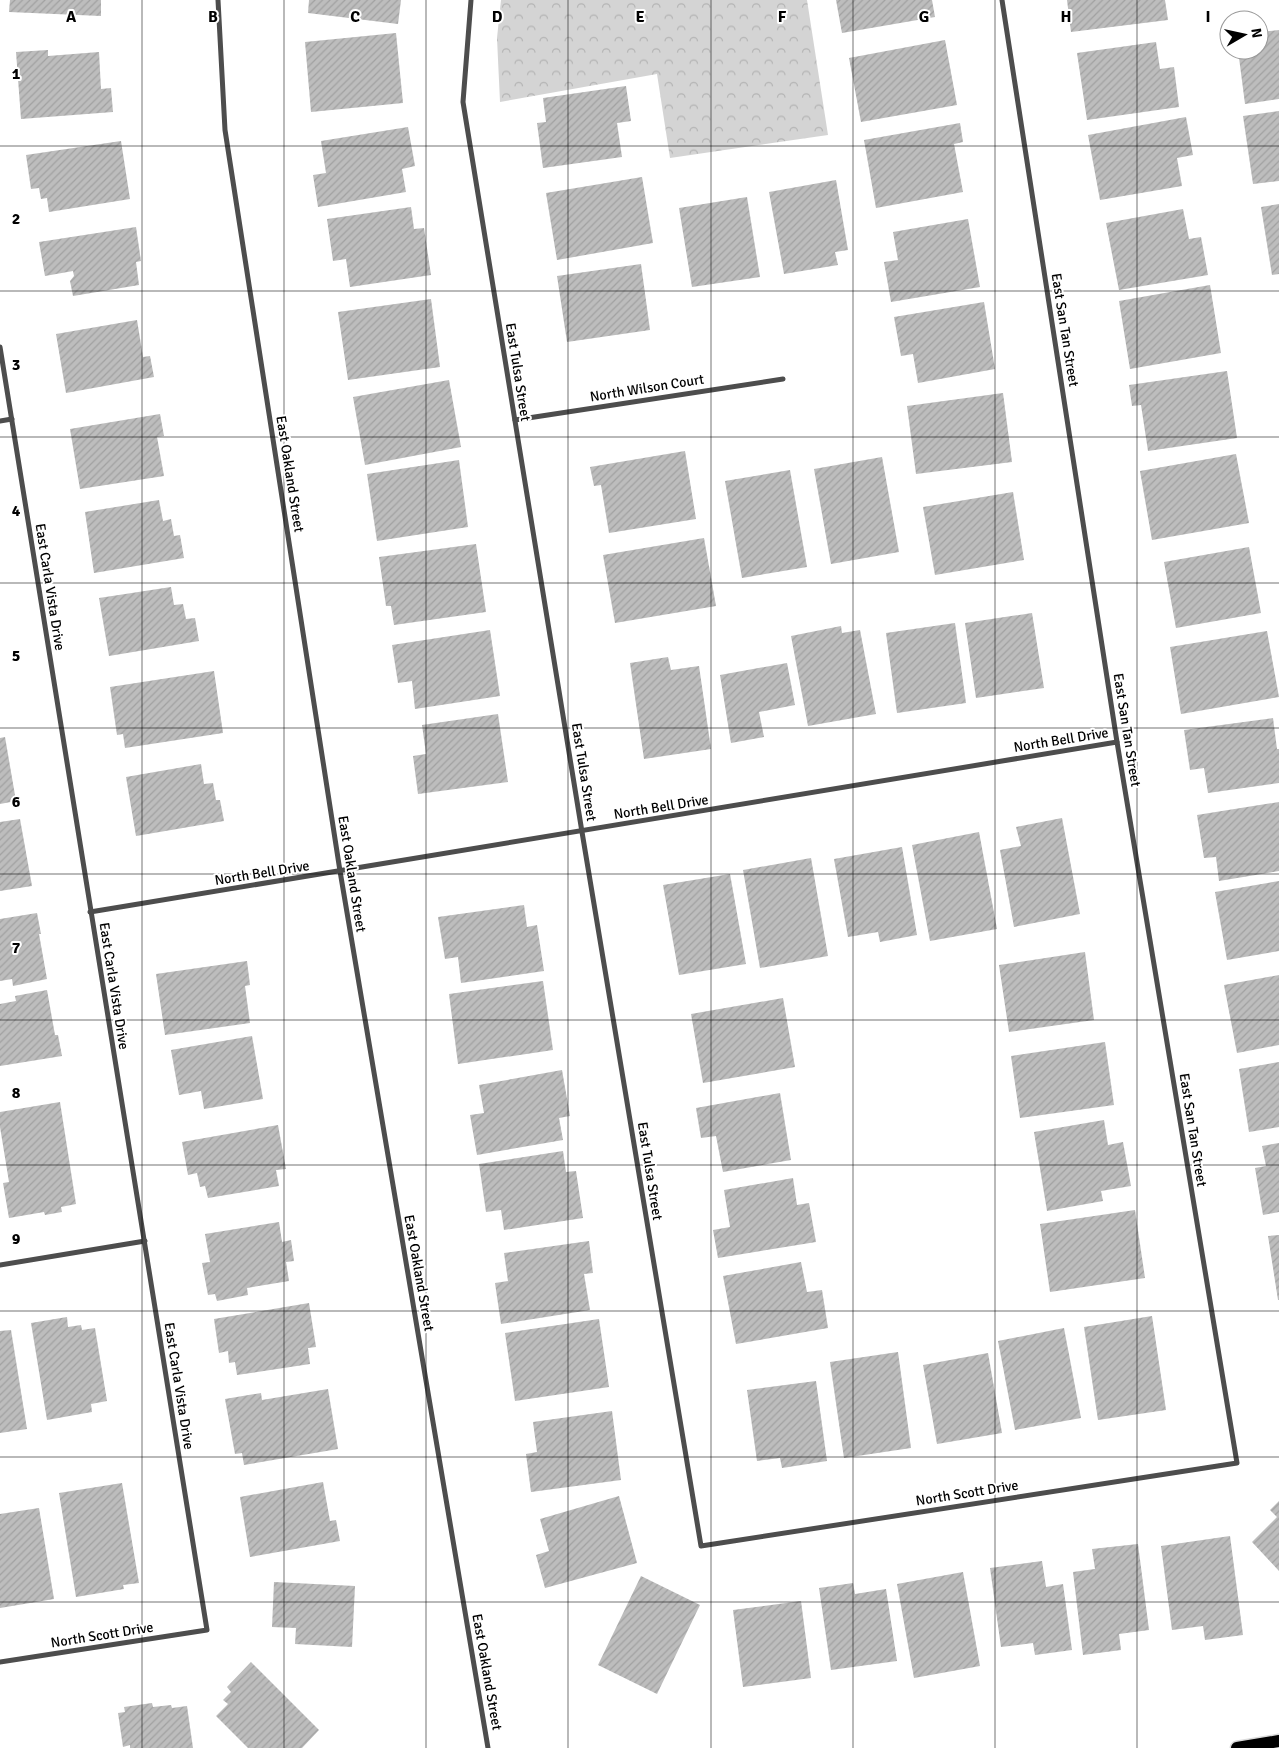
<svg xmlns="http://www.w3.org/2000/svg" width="1279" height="1748" viewBox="0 0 1279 1748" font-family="Signika,sans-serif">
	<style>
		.forest { fill: url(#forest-crowns) }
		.building { fill: url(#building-hatch) }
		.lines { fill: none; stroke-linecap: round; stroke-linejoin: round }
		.primary-casing { stroke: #dbdbdb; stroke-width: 15 }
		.street { stroke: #4d4d4d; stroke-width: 5 }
		.primary { stroke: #000; stroke-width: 12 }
		.grid { fill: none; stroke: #000; stroke-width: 1; stroke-opacity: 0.55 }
		.labels { text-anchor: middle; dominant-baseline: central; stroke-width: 4; stroke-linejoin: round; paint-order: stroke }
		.street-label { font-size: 14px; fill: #000; stroke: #fff }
		.grid-label { font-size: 16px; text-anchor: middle; font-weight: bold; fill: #000; stroke: #fff; stroke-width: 4; stroke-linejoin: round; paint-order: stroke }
	</style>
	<defs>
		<pattern id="forest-crowns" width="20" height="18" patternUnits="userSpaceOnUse" patternTransform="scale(1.25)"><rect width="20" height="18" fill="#d4d4d4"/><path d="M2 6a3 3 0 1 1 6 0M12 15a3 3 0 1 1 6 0" fill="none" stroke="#b4b4b4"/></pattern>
		<pattern id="building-hatch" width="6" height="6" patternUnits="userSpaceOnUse" patternTransform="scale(1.25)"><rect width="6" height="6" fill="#bdbdbd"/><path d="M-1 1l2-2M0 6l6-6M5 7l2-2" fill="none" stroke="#a1a1a1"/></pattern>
	</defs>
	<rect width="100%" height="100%" fill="#fff"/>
	<path class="forest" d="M501,0H807L828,135L670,158L657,74L500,102L497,38Z"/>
	<g class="building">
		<path d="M10,0H101V16L9,12Z"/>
		<path d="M309,0H401L398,24L308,13Z"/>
		<path d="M836,0H932L935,17L842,33Z"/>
		<path d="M1067,0H1165L1168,20L1071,32Z"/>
		<path d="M1279,30V99L1245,104L1238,50H1259V32Z"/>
		<path d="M396,33L403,103L311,112L305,42Z"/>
		<path d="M945,40L957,105L861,122L849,58Z"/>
		<path d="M1156,42L1160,69L1174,67L1179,107L1087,120L1077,53Z"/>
		<path d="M48,50V56L99,52L101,89L111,88L113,112L21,119L16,52Z"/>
		<path d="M626,86L631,121L617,123L622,157L543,168L537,123L546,122L543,98Z"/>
		<path d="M1279,111V181L1253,184L1243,116Z"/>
		<path d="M1186,117L1193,155L1177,158L1182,186L1100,200L1088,135Z"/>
		<path d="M960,123L963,142L954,144L963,192L876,208L864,140Z"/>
		<path d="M408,127L415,166L402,169L406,192L318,207L313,175L326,173L321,141Z"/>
		<path d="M121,141L130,199L49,212L47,198L41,199L39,188L31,189L26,155Z"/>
		<path d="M642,177L653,243L557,260L546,193Z"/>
		<path d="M836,180L848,250L835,252L838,265L784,274L769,192Z"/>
		<path d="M747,197L760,277L692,287L679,208Z"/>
		<path d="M1279,204V274L1272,275L1261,207Z"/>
		<path d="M411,207L414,229L424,228L431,275L350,287L346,259L333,261L327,219Z"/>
		<path d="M1183,209L1189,239L1201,237L1208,275L1119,290L1106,223Z"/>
		<path d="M968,219L980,287L891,302L884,262L898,260L893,232Z"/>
		<path d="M136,227L141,261L136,262L139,285L73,296L70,281L74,276L73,271L45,276L39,242Z"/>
		<path d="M641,264L650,330L567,342L557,276Z"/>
		<path d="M1210,285L1221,353L1130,369L1119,301Z"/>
		<path d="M431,299L440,367L348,380L338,312Z"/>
		<path d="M984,302L995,369L918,383L913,354L901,356L894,317Z"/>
		<path d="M137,320L143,357L150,356L154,377L66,393L56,334Z"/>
		<path d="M1227,371L1237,438L1148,451L1141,405L1132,406L1129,385Z"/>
		<path d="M449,380L461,447L365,465L353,397Z"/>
		<path d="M1003,393L1012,462L916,474L907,406Z"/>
		<path d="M160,414L164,436L157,437L164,476L80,489L70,429Z"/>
		<path d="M685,451L696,519L609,533L601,485L594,486L590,467Z"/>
		<path d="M1236,454L1249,523L1152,540L1140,471Z"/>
		<path d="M882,457L899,552L831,564L814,469Z"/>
		<path d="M459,460L468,527L377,541L367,474Z"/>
		<path d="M790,470L807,567L742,578L725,481Z"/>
		<path d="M1013,492L1024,560L935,575L923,507Z"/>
		<path d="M159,500L163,521L171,519L174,536L180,535L184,558L94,573L85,512Z"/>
		<path d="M704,538L716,606L615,623L603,555Z"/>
		<path d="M476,544L486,612L394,625L391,606H386L379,557Z"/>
		<path d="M1249,547L1261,613L1176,628L1164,562Z"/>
		<path d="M171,587L174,605L183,604L186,619L195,618L199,641L109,656L99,598Z"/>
		<path d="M1032,613L1044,688L976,698L965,623Z"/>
		<path d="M955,623L966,703L897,713L886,633Z"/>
		<path d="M841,626L842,633L860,630L876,714L808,726L791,636Z"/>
		<path d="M490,630L500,696L415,709L412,681L398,683L392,645Z"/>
		<path d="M1267,631L1279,697L1181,714L1170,647Z"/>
		<path d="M668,657L671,670L699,666L711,749L644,759L630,663Z"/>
		<path d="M787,663L795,705L759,712L764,737L731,743L720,675Z"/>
		<path d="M214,671L223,733L125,748L123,734L117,735L110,687Z"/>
		<path d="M498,714L508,782L418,794L413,756L426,754L422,725Z"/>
		<path d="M1273,718L1277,749H1279V783L1208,793L1204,768L1190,770L1184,730Z"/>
		<path d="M5,737L16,801L0,804V738Z"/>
		<path d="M201,764L204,784L213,783L216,800H220L224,821L136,836L126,777Z"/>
		<path d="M1279,802V871L1219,881L1216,857L1204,858L1197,815Z"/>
		<path d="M1062,818L1080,914L1014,927L1000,850L1021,846L1016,827Z"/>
		<path d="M20,819L32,886L0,891V822Z"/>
		<path d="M979,832L997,929L930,941L912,845Z"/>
		<path d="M902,847L917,935L880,942L878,932L848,937L834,859Z"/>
		<path d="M811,858L828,956L760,968L743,870Z"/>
		<path d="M730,874L746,964L679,975L663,885Z"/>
		<path d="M1279,881V951L1227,960L1215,892Z"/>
		<path d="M524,905L527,927L537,925L544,971L461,983L458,957L445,959L438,917Z"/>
		<path d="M37,913L41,934H39L47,979L13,986L12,979L0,981V919Z"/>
		<path d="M1085,952L1094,1020L1009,1032L999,965Z"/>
		<path d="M247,961L250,985L245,986L250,1023L165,1035L156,974Z"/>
		<path d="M1279,975V1045L1237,1053L1224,985Z"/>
		<path d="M543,981L553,1050L458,1064L449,994Z"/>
		<path d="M47,990L55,1035H58L62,1056L0,1066V1004L16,1001L15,996Z"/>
		<path d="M783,998L795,1067L703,1083L691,1014Z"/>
		<path d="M252,1036L263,1099L204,1109L201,1091L179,1095L171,1050Z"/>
		<path d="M1105,1042L1114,1105L1020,1118L1011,1056Z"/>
		<path d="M1279,1062V1127L1249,1132L1239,1069Z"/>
		<path d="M562,1070L570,1116L559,1118L563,1140L477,1155L470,1115L484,1113L479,1085Z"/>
		<path d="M780,1093L791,1160L723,1172L716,1136L701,1138L696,1108Z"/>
		<path d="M60,1102L76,1204L61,1207L62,1212L45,1215L44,1212L9,1218L3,1183L9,1182L0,1127V1112Z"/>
		<path d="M1104,1120L1108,1145L1123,1142L1131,1186L1101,1191L1103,1201L1047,1211L1034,1132Z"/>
		<path d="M278,1125L286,1169L276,1170L279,1186L208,1198L205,1186L200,1187L197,1173L188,1175L182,1142Z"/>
		<path d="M1279,1143V1212L1263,1215L1255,1168L1266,1166L1262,1146Z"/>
		<path d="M563,1151L566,1172L576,1171L583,1218L504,1230L501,1210L486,1212L479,1164Z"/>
		<path d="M793,1178L797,1205L809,1203L816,1242L718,1258L713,1230L730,1227L724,1190Z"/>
		<path d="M1135,1210L1145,1278L1050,1292L1040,1224Z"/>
		<path d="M279,1222L282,1242L291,1240L294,1261L286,1262L289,1281L247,1288L248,1295L217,1301L215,1294L208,1295L202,1263L210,1262L205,1234Z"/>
		<path d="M1279,1235V1300H1278L1268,1236Z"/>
		<path d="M589,1241L593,1273L584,1274L590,1310L501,1324L495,1283L508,1281L504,1253Z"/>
		<path d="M801,1262L807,1292L822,1290L828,1328L736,1344L723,1276Z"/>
		<path d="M309,1303L316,1347L308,1348L310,1364L237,1375L235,1362L229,1363L228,1351L219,1353L214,1319Z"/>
		<path d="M1152,1316L1166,1410L1098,1420L1084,1327Z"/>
		<path d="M67,1317L68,1327L81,1325L82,1330L95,1328L107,1401L91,1404L92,1412L47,1420L31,1323Z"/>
		<path d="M599,1319L609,1387L515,1401L505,1333Z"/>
		<path d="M1064,1328L1081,1418L1015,1430L998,1341Z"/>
		<path d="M11,1330L27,1429L0,1433V1331Z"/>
		<path d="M898,1352L911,1448L844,1458L830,1362Z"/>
		<path d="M988,1353L1002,1433L937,1444L923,1365Z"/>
		<path d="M816,1381L827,1461L782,1468L780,1458L757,1461L747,1390Z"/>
		<path d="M328,1389L338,1449L244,1465L242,1453L235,1454L225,1399L261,1393L262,1400Z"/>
		<path d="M612,1411L621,1480L531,1492L526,1454L537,1452L533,1422Z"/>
		<path d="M323,1482L330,1521L336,1520L340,1541L250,1557L240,1497Z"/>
		<path d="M122,1483L139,1583L123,1585L124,1589L76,1597L59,1493Z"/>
		<path d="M619,1496L637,1563L545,1588L536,1555L549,1551L540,1519Z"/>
		<path d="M1279,1501V1571L1252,1542L1277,1517L1270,1510Z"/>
		<path d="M39,1508L54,1599L0,1608V1514Z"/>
		<path d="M1230,1536L1243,1635L1205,1640L1203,1626L1172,1630L1161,1546Z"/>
		<path d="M1138,1544L1149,1630L1119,1634L1121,1650L1083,1655L1073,1572L1095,1569L1092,1549Z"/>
		<path d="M1042,1561L1046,1587L1063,1584L1072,1650L1035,1655L1033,1643L1001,1647L990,1568Z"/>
		<path d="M963,1572L980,1666L914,1678L897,1584Z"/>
		<path d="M641,1576L700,1605L657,1694L598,1665Z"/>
		<path d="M274,1582L355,1586L352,1647L295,1644L296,1628L272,1627Z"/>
		<path d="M853,1583L855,1594L886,1589L897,1661L831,1670L819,1588Z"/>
		<path d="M801,1601L811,1678L743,1687L733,1610Z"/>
		<path d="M251,1662L319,1730L302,1748H248L216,1716L228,1704L223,1700L231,1692L227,1687Z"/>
		<path d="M152,1703L153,1707L171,1705L172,1708L187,1706L193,1748H130V1745L123,1747L118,1713L125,1712L124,1707Z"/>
	</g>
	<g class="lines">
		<defs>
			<path id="primary" d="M1237,1748L1279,1741"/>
		</defs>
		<use href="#primary" class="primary-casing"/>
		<g class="street">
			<path d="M218,0L225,130L340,871L488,1748"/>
			<path d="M471,0L463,102L582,832L701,1546L1237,1463L1117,742L1002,0"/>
			<path d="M0,347L207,1630L0,1662"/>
			<path d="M515,420L783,379"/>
			<path d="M0,421L12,419"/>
			<path d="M90,912L1117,742"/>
			<path d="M0,1265L145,1241"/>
		</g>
		<use href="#primary" class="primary"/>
	</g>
	<path class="grid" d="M142,0V1748M284,0V1748M426,0V1748M568,0V1748M711,0V1748M853,0V1748M995,0V1748M1137,0V1748M0,146H1279M0,291H1279M0,437H1279M0,583H1279M0,728H1279M0,874H1279M0,1020H1279M0,1165H1279M0,1311H1279M0,1457H1279M0,1602H1279"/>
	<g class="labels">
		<g class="street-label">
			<text transform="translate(1065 330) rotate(81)">East San Tan Street</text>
			<text transform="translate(518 372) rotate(81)">East Tulsa Street</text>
			<text transform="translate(647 388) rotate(-9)">North Wilson Court</text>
			<text transform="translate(290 474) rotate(81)">East Oakland Street</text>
			<text transform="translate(50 587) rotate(81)">East Carla Vista Drive</text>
			<text transform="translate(1127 730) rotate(81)">East San Tan Street</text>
			<text transform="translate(1061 740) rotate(-9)">North Bell Drive</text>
			<text transform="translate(584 772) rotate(81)">East Tulsa Street</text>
			<text transform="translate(661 807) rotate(-9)">North Bell Drive</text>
			<text transform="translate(262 873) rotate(-9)">North Bell Drive</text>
			<text transform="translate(352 874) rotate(81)">East Oakland Street</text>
			<text transform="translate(114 986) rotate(81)">East Carla Vista Drive</text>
			<text transform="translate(1193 1130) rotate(81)">East San Tan Street</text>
			<text transform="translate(650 1171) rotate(81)">East Tulsa Street</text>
			<text transform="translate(419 1273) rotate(80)">East Oakland Street</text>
			<text transform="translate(179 1386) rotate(81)">East Carla Vista Drive</text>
			<text transform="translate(967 1493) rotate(-9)">North Scott Drive</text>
			<text transform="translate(102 1635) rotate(-9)">North Scott Drive</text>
			<text transform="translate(487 1672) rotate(80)">East Oakland Street</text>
		</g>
	</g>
	<g class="grid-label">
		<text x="71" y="22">A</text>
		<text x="213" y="22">B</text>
		<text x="355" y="22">C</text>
		<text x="497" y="22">D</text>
		<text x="640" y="22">E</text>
		<text x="782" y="22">F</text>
		<text x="924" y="22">G</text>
		<text x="1066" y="22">H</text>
		<text x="1208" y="22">I</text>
		<text x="16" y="79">1</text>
		<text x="16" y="224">2</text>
		<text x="16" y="370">3</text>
		<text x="16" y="516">4</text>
		<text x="16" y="661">5</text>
		<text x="16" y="807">6</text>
		<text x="16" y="953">7</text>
		<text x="16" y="1098">8</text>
		<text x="16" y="1244">9</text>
	</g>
	<g transform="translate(1244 35) rotate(81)"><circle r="24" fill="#ffffff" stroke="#999999"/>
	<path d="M0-4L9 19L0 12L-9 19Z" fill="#000000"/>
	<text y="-8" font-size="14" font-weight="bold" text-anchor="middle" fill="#000000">N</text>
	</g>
</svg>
